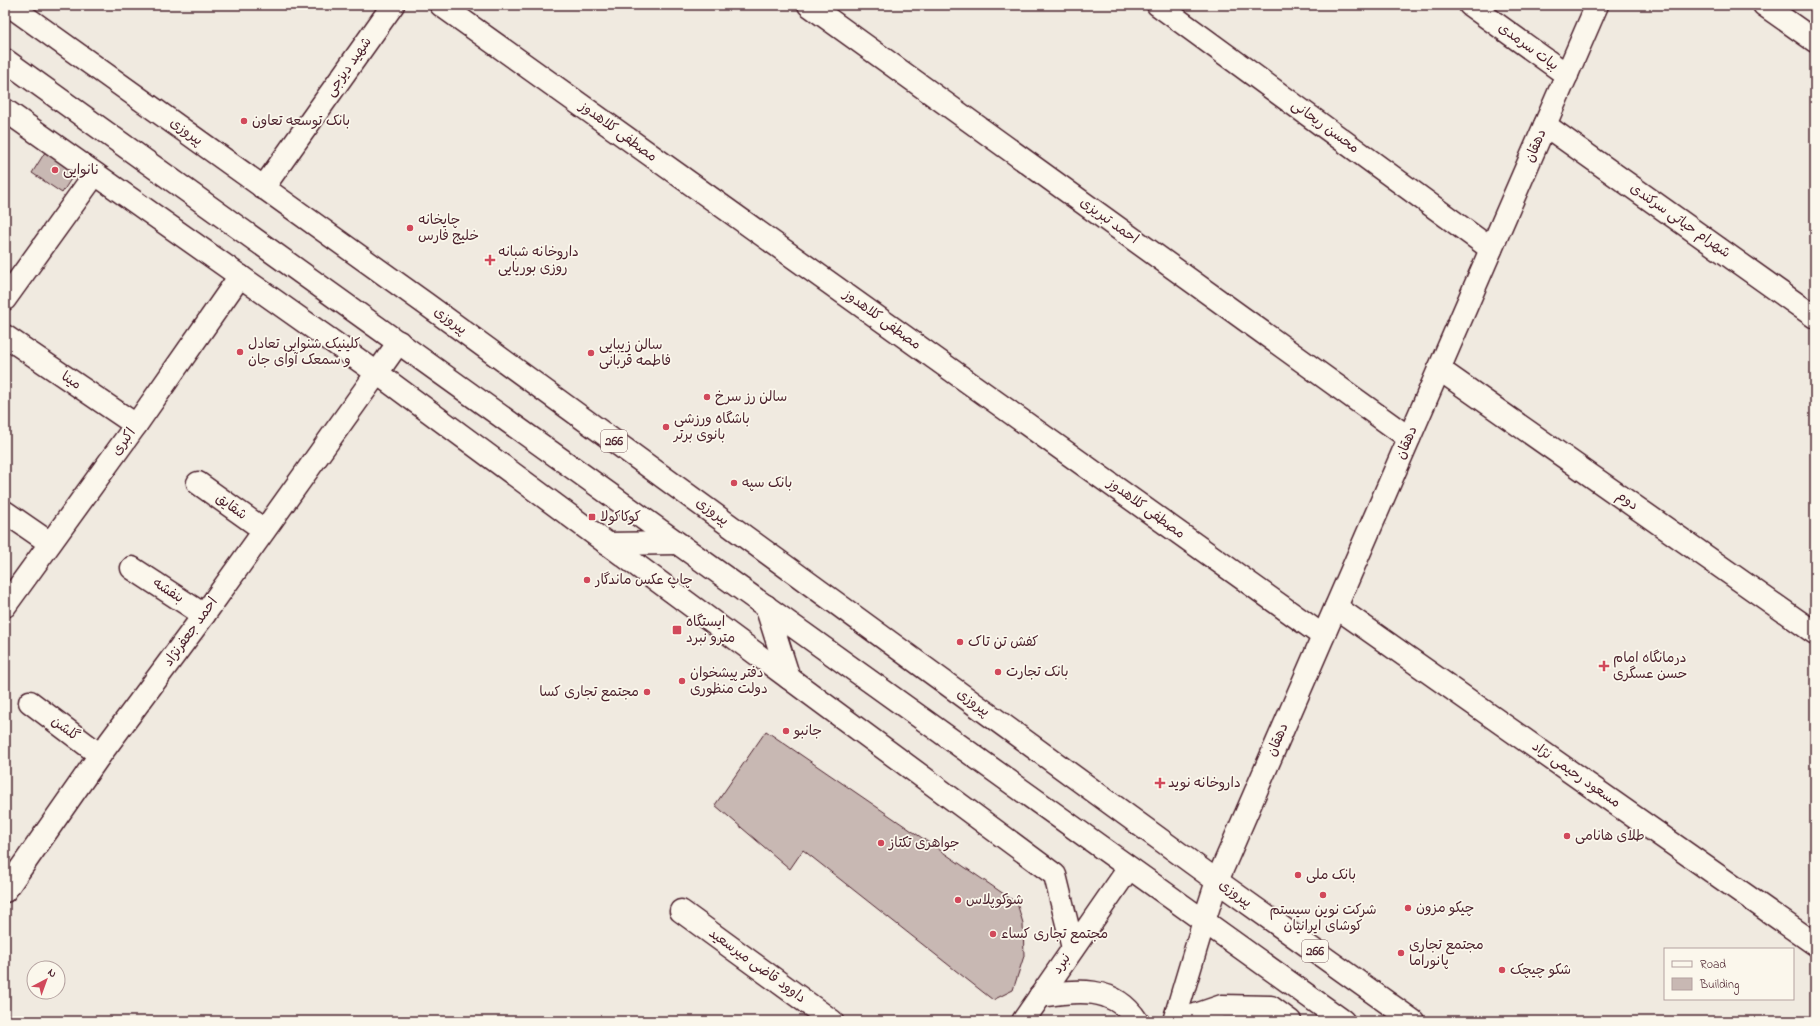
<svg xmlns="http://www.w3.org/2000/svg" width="1820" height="1026" viewBox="0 0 1820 1026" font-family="'Indie Flower','Playpen Sans Arabic',sans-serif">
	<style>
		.building { fill: #c8b8b3; stroke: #4a1f2b }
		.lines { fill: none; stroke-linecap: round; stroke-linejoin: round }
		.street-casing { stroke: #4a1f2b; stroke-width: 25 }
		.secondary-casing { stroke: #4a1f2b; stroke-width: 25 }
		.primary-casing { stroke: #4a1f2b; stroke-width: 25 }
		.street { stroke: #fbf7ec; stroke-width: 22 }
		.secondary { stroke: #fbf7ec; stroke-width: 22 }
		.primary { stroke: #fbf7ec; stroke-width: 22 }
		.poi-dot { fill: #d1495b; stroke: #fbf7ec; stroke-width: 1.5 }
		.labels { text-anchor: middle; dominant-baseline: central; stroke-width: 3.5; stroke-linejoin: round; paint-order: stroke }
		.shield { fill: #fbf7ec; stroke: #7f6065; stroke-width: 1 }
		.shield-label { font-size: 13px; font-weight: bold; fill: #4a1f2b }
		.street-label { font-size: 14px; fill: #4a1f2b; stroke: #fbf7ec }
		.poi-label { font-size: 14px; fill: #4a1f2b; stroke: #fbf7ec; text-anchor: start }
	</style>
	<rect width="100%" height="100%" fill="#f0eae0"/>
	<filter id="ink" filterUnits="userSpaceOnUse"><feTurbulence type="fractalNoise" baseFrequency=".025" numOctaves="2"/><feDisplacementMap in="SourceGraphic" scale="8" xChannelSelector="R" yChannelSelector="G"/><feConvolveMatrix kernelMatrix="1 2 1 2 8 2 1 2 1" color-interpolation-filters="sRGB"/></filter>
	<g filter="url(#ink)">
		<g class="building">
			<path d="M47,149L78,168L62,193L32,173Z"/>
			<path d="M766,731L1017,903L1023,923L1024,956L1013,990L993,1000L803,850L790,869L715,805Z"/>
		</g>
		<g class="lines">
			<defs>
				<g id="street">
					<path d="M441,5L1323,636"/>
					<path d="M809,5L1409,438"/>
					<path d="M1158,5L1491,249"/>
					<path d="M1470,5L1567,75"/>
					<path d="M1764,5L1815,41"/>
					<path d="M1545,125L1815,317"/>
					<path d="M263,188L393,5"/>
					<path d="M5,299L95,174"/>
					<path d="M5,336L136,425"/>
					<path d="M1439,369L1815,633"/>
					<path d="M198,483L264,530"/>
					<path d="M5,512L50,543"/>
					<path d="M132,568L204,615"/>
					<path d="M5,606L136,425L240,276"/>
					<path d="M1336,607L1815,944"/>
					<path d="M30,702L100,755"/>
					<path d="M681,911L832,1021"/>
				</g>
				<g id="secondary">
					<path d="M1217,881L1597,5"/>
					<path d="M5,891L100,755L204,615L377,373"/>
					<path d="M1040,996C1076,990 1114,985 1137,1021"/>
					<path d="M1023,1021L1129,868"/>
					<path d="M1174,1021L1204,921"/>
					<path d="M1178,1021L1222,1006L1271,1007L1290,1021"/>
				</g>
				<g id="primary">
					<path d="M9,5L426,304L1217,881L1413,1021"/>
					<path d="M5,60L1343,1021"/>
					<path d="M5,110L377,373L1055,875L1073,948"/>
					<path d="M377,373L399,342"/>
					<path d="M607,544L677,543"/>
					<path d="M766,606L789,678"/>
					<path d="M1204,921L1217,881"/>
				</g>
			</defs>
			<use href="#street" class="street-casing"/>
			<use href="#secondary" class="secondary-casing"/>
			<use href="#primary" class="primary-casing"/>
			<use href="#street" class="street"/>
			<use href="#secondary" class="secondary"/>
			<use href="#primary" class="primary"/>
		</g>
	</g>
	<g class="poi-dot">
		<circle cx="244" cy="121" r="4"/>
		<circle cx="55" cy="170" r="4"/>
		<circle cx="410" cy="228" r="4"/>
		<path d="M488 254h4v4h4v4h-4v4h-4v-4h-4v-4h4z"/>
		<circle cx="240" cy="352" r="4"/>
		<circle cx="591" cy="353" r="4"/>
		<circle cx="707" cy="397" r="4"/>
		<circle cx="666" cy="427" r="4"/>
		<circle cx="734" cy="483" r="4"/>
		<rect x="588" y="513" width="8" height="8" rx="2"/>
		<circle cx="587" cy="580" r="4"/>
		<rect x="672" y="625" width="10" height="10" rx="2"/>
		<circle cx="960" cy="642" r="4"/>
		<path d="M1602 660h4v4h4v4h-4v4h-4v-4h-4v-4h4z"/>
		<circle cx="998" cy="672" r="4"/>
		<circle cx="682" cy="681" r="4"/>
		<circle cx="647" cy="692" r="4"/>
		<circle cx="786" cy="731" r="4"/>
		<path d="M1158 777h4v4h4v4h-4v4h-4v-4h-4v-4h4z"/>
		<circle cx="1567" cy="836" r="4"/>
		<circle cx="881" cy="843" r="4"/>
		<circle cx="1298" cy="875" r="4"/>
		<circle cx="1323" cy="895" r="4"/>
		<circle cx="958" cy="900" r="4"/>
		<circle cx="1408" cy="908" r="4"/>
		<circle cx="993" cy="934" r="4"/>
		<circle cx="1401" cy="953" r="4"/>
		<circle cx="1502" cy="970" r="4"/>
	</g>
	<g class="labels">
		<g class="shield">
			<rect x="601" y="430" width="26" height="22" rx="3"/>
			<rect x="1302" y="940" width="26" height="22" rx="3"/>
		</g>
		<g class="shield-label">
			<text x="614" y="441">266</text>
			<text x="1315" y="951">266</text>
		</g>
		<g class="street-label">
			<text transform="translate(1528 47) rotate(36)">بیات سرمدی</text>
			<text transform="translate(349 67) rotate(-55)">شهید دیزجی</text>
			<text transform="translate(1325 127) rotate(36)">محسن ریحانی</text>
			<text transform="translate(186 132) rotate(36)">پیروزی</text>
			<text transform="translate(618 132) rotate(36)">مصطفی کلاهدوز</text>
			<text transform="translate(1536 146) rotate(-67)">دهقان</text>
			<text transform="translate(1109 221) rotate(36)">احمد تبریزی</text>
			<text transform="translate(1680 221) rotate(35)">شهرام حیاتی سرکندی</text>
			<text transform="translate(882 320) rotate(36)">مصطفی کلاهدوز</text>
			<text transform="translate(450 321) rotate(36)">پیروزی</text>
			<text transform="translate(71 381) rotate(34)">مینا</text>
			<text transform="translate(124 442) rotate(-54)">اکبری</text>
			<text transform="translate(1407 443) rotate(-67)">دهقان</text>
			<text transform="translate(1627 501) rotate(35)">دوم</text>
			<text transform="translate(231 507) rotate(36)">شقایق</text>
			<text transform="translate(1146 509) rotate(36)">مصطفی کلاهدوز</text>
			<text transform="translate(712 512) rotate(36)">پیروزی</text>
			<text transform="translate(168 591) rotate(33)">بنفشه</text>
			<text transform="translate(191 632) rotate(-54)">احمد جعفرنژاد</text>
			<text transform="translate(973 703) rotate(36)">پیروزی</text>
			<text transform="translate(65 729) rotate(37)">گلشن</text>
			<text transform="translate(1278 740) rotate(-67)">دهقان</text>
			<text transform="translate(1576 775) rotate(35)">مسعود رحیمی نژاد</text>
			<text transform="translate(1235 894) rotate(36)">پیروزی</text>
			<text transform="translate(1062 964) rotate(-56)">نبرد</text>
			<text transform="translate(757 966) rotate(36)">داوود قاضی میرسعید</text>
		</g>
		<g class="poi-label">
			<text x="252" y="121">بانک توسعه تعاون</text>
			<text x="63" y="170">نانوایی</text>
			<text x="418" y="220">چایخانه<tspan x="418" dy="16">خلیج فارس</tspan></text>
			<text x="498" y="252">داروخانه شبانه<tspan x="498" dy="16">روزی بوریایی</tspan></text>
			<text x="248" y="344">کلینیک شنوایی تعادل<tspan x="248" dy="16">و سمعک آوای جان</tspan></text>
			<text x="599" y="345">سالن زیبایی<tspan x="599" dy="16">فاطمه قربانی</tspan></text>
			<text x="715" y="397">سالن رز سرخ</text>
			<text x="674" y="419">باشگاه ورزشی<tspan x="674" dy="16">بانوی برتر</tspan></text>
			<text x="742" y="483">بانک سپه</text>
			<text x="600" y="517">کوکاکولا</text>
			<text x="595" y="580">چاپ عکس ماندگار</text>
			<text x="686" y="622">ایستگاه<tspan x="686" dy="16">مترو نبرد</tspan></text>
			<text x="968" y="642">کفش تن تاک</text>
			<text x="1613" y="658">درمانگاه امام<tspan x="1613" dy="16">حسن عسگری</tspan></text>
			<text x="1006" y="672">بانک تجارت</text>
			<text x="690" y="673">دفتر پیشخوان<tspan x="690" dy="16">دولت‌ منظوری</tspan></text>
			<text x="639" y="692" text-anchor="end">مجتمع تجاری کسا</text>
			<text x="794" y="731">جانبو</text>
			<text x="1168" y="783">داروخانه نوید</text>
			<text x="1575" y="836">طلای هانامی</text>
			<text x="889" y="843">جواهری تکتاز</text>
			<text x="1306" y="875">بانک ملی</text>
			<text x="966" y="900">شوكوپلاس</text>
			<text x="1416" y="908">چیکو مزون</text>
			<text x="1323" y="910" text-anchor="middle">شرکت نوین سیستم<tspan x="1323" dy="16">کوشای ایرانیان</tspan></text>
			<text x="1001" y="934">مجتمع تجاری کساء</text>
			<text x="1409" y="945">مجتمع تجاری<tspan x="1409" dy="16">پانوراما</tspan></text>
			<text x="1510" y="970">شکو چیچک</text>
		</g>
	</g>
	<rect width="1820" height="1026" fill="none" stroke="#fbf7ec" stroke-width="20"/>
	<rect x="10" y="10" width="1800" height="1006" fill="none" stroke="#4a1f2b" stroke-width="1.5" filter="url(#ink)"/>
	<rect x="1664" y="948" width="130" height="52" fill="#fbf7ec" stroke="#b4a19f"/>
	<rect x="1672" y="961" width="20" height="6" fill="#fbf7ec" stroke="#b4a19f"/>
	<text x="1700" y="968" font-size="12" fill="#4a1f2b">Road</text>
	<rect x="1672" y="978" width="20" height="12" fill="#c8b8b3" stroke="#b4a19f"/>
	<text x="1700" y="988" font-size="12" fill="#4a1f2b">Building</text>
	<g transform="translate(46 980) rotate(41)"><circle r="19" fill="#fbf7ec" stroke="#b4a19f"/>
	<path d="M0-3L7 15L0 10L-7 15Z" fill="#d1495b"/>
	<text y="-6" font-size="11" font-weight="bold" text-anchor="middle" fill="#4a1f2b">N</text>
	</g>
</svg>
